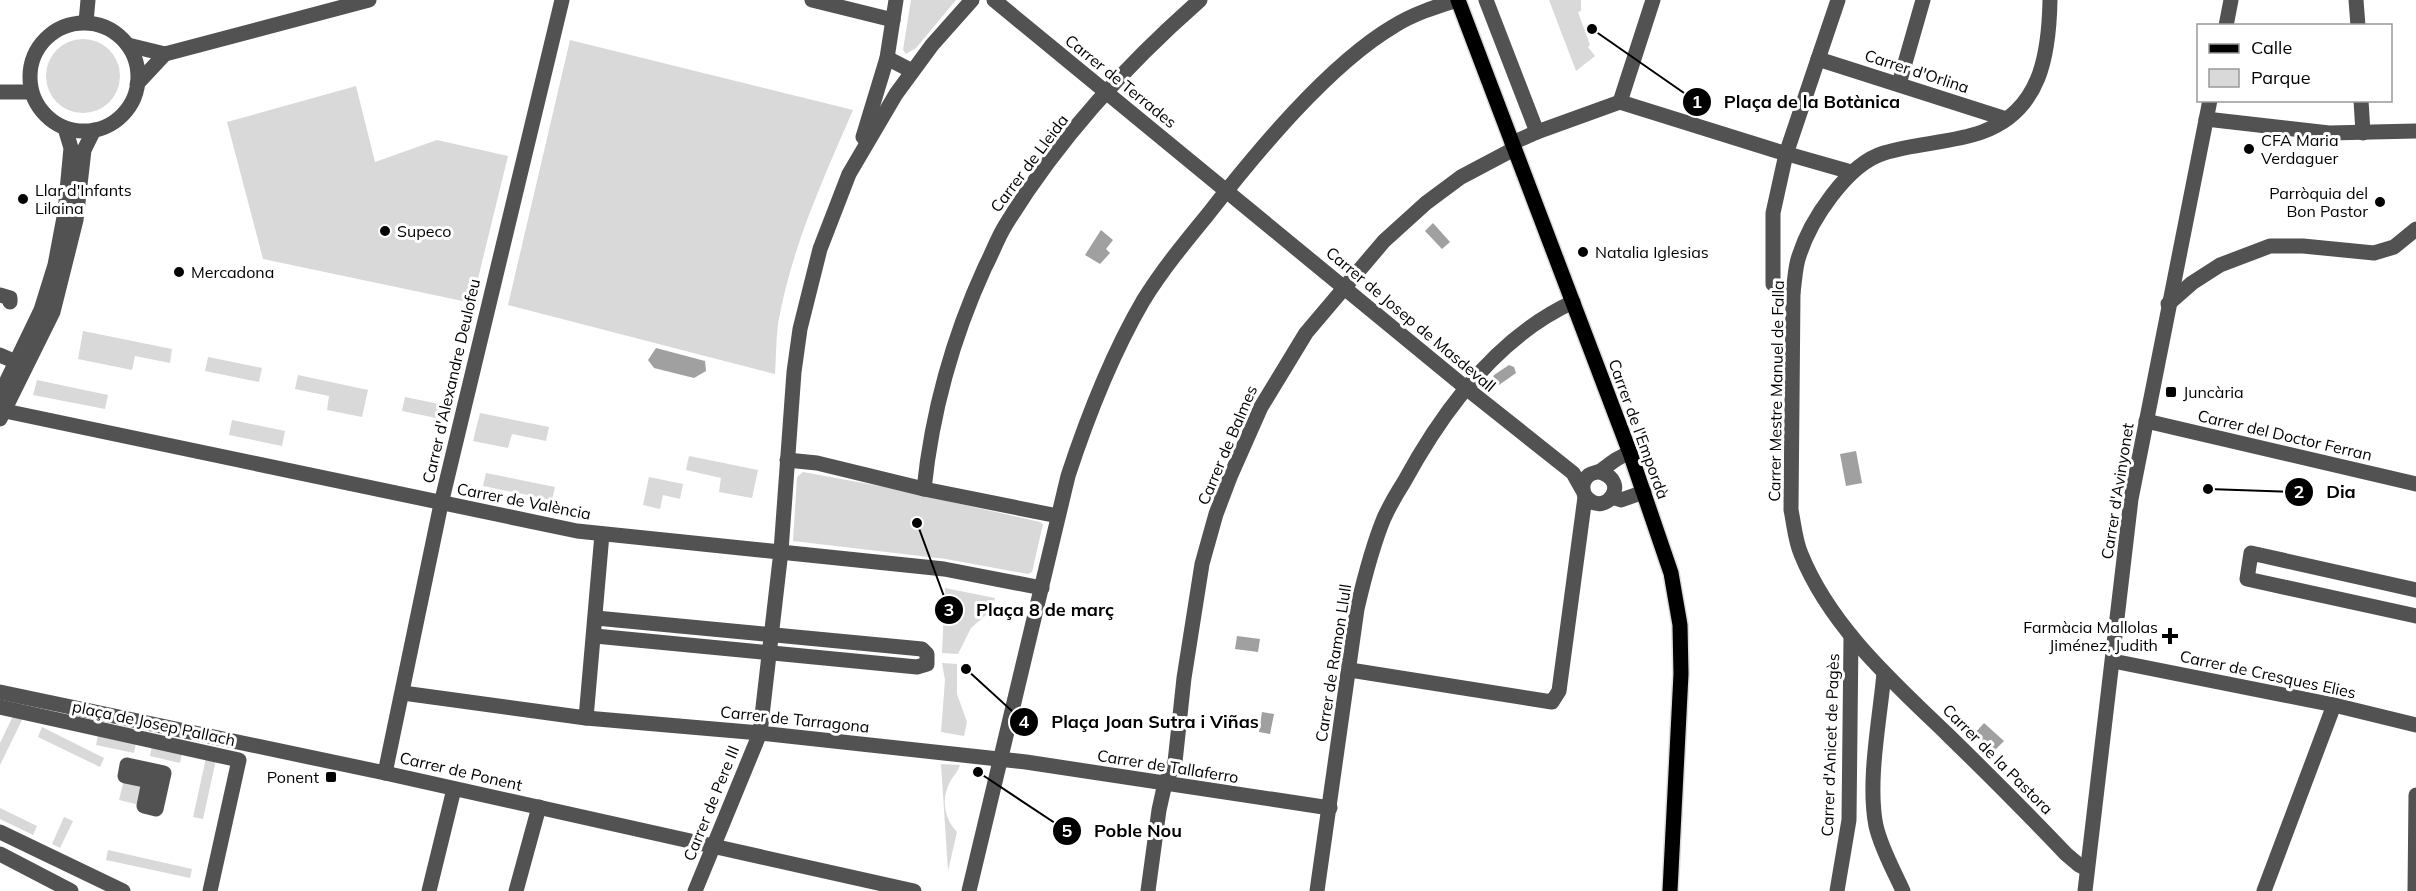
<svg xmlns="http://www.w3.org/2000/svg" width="2416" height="891" viewBox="0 0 2416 891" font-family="Mulish,sans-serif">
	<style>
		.green { fill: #d9d9d9 }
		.water { fill: #a0a0a0 }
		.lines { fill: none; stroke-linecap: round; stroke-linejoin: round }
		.major-casing { stroke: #dbdbdb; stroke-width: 18 }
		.minor { stroke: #525252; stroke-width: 15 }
		.major { stroke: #000; stroke-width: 15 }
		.poi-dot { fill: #000; stroke: #fff; stroke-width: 2 }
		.labels { text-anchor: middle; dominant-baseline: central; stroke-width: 6; stroke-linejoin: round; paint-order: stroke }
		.street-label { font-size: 16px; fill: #000; stroke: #fff }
		.poi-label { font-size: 16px; fill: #000; stroke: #fff; text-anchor: start }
		.leader { fill: none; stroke: #000; stroke-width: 2 }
		.callout-dot { fill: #000; stroke: #fff; stroke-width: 2 }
		.mark-label { font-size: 18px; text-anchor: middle; font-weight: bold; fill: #fff }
		.callout-label { font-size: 18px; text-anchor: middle; font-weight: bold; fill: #000; stroke: #fff; stroke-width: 6; stroke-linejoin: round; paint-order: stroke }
	</style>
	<rect width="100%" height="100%" fill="#fff"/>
	<g class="green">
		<path d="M911,0H956L916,48L906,54L903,50Z"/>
		<path d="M1549,0H1581V11L1578,12L1590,45L1588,47L1595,56L1576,71Z"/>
		<circle cx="83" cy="76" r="37"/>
		<path d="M570,40L853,110C823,179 791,249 778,324C776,340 776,358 775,374L508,305Z"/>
		<path d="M356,86L375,162L437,140L508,156L472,303L263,259L227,122Z"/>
		<path d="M83,331L172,349L170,363L135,356L132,370L78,359Z"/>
		<path d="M208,357L262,368L259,382L205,371Z"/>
		<path d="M298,375L368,390L362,417L327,410L329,396L295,389Z"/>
		<path d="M37,380L108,395L105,409L33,395Z"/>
		<path d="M405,397L439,404L436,418L402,411Z"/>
		<path d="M480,413L549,427L546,441L512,434L508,448L473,441Z"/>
		<path d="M232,420L285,431L282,446L229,435Z"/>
		<path d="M689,456L758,470L752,498L719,492L721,478L686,470Z"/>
		<path d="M803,472L885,487L1040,522L1043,524L1032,572L1028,574L946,559L793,541L797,477Z"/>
		<path d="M486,473L555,487L552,500L483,486Z"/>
		<path d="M649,477L683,484L680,499L663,495L660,509L643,505Z"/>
		<path d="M945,588L995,598L993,609L971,628L958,654L942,653Z"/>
		<path d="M942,663L957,664V694L967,722L964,736L941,732L945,680Z"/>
		<path d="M14,714L23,718L0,765V743Z"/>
		<path d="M42,727L104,758L100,767L38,737Z"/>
		<path d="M98,735L136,743L134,753L96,745Z"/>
		<path d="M152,746L182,753L180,763L150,756Z"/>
		<path d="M206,758L216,760L203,819L193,817Z"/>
		<path d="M941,764L960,765C958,772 953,776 950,782C941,799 944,818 957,832L948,871Z"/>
		<path d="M125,776L149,781L144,806L119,800Z"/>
		<path d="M0,808L37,826L33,835L0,819Z"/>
		<path d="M64,817L73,821L60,848L52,844Z"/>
		<path d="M108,850L192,869L190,878L106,860Z"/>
	</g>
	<g class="water">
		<path d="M1433,223L1450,242L1442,249L1425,231Z"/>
		<path d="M1101,230L1113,240L1106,249L1110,253L1100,264L1085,255Z"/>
		<path d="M656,348L705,361L706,371L694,378L654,368L648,360Z"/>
		<path d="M1509,365L1514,367L1516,373L1499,385L1493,377L1494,375Z"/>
		<path d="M1856,451L1862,483L1846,486L1840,454Z"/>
		<path d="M1237,636L1260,639L1258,652L1235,649Z"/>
		<path d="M1262,712L1274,714L1270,734L1259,732Z"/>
		<path d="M1984,723L2004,741L1994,751L1975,733Z"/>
	</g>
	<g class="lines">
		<defs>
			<path id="major" d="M1458,0L1630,453L1671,573L1680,625L1681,674L1670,891"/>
		</defs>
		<use href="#major" class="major-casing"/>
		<g class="minor">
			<path d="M812,0L893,20"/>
			<path d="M994,0L1466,388L1573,473L1582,489"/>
			<path d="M1486,0L1537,132"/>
			<path d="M2050,0C2049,54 2041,111 1982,132C1951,143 1916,143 1884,153C1847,164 1810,221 1799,256C1795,267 1795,280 1793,292L1791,510C1794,524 1795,540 1801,554C1830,626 1892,681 1947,734C1987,773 2027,813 2066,854L2079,865L2087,869"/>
			<path d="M2356,0L2358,26"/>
			<path d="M86,22L88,0"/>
			<circle cx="84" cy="77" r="54"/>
			<path d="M2226,26L2231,0"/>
			<path d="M128,45L165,54L369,0"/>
			<path d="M887,58L912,71"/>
			<path d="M1818,59L2006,119"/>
			<path d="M137,84L165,54"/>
			<path d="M1899,84L1923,0"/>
			<path d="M0,92H31"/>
			<path d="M2361,100L2363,133"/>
			<path d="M1620,102L1653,0"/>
			<path d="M2206,119L2329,133L2416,131"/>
			<path d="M863,137L887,58L896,0"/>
			<path d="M1512,143L1537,132L1620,102L1777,151L1851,172"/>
			<path d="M1793,292L1773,284V213L1786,154L1838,0"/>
			<path d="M0,295L10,298V302"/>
			<path d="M2168,304L2192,283L2220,265L2270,246H2303L2374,253L2394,247L2416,229"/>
			<path d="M0,355L16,362"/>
			<path d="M0,395L41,310L55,265L65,212L71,148L65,128"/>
			<path d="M5,411L577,531L944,569L1042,588"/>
			<path d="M0,419L53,312L76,220L84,150L94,130"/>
			<path d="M2146,421L2416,484"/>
			<path d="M787,460L817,463L924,489L1058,516"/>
			<path d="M1600,472C1631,482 1606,516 1588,499C1581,493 1581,481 1589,475C1593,472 1598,473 1602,470C1612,462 1618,457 1630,453"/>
			<path d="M924,489C932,412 953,337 985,267C992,254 997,239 1005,226C1056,142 1126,65 1200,0"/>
			<path d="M1612,497L1621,500L1644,492"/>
			<path d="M2416,590L2251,553L2247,579L2416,616"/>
			<path d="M595,636L917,667L927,664V654L922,649L596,618"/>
			<path d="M2113,661L2334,705L2416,725"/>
			<path d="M1350,670L1552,702L1559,691L1585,497"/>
			<path d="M1884,673C1880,719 1867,781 1876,826C1881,848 1894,871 1903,891"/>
			<path d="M0,692L385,773L914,891"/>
			<path d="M403,693L586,718L760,733L1026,762L1330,808"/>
			<path d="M0,707L239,760L210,891"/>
			<path d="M586,718L602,534"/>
			<path d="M127,765L164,773L156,809L144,806L149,781L125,776Z"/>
			<path d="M385,773L441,504L562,0"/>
			<path d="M0,832L123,891"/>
			<path d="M0,854L71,891"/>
			<path d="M429,891L454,789"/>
			<path d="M516,891L539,807"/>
			<path d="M695,891L760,733L781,551L794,372L800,329L820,249L849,174L896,94L932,45L972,0"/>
			<path d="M969,891L1068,476C1088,415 1111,356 1143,301C1162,270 1186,241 1209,213C1256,153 1328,65 1394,26C1413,14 1435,7 1457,0"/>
			<path d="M1148,891L1159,810L1165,783L1175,762L1184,678L1202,564L1216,514L1230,477L1261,407L1306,333L1384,241L1426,203L1461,177L1514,149"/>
			<path d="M1317,891L1357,609C1364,579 1372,547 1384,518C1390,505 1397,493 1404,482C1443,410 1497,337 1573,302"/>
			<path d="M1837,891L1849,820L1851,636"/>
			<path d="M2085,891L2131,499L2210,100"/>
			<path d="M2264,891L2334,705"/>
			<path d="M2415,891L2416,795"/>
		</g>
		<use href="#major" class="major"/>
	</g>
	<g class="poi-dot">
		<circle cx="2249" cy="149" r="6"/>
		<circle cx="23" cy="199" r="6"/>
		<circle cx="2380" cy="202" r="6"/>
		<circle cx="385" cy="231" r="6"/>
		<circle cx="1583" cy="252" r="6"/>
		<circle cx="179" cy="272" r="6"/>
		<rect x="2165" y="386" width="12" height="12" rx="3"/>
		<path d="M2167 627h6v6h6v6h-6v6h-6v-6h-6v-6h6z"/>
		<rect x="325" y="771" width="12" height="12" rx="3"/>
	</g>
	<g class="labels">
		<g class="street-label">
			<text transform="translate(1917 71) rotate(18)">Carrer d'Orlina</text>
			<text transform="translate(1121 81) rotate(39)">Carrer de Terrades</text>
			<text transform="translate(1029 163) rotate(-53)">Carrer de Lleida</text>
			<text transform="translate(1411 319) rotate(40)">Carrer de Josep de Masdevall</text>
			<text transform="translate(451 381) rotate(-77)">Carrer d'Alexandre Deulofeu</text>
			<text transform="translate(1776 391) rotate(-89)">Carrer Mestre Manuel de Falla</text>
			<text transform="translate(1639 429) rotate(70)">Carrer de l'Empordà</text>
			<text transform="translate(2285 435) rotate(13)">Carrer del Doctor Ferran</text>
			<text transform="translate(1227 445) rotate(-67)">Carrer de Balmes</text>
			<text transform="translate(2117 491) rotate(-81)">Carrer d'Avinyonet</text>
			<text transform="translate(524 501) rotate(11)">Carrer de València</text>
			<text transform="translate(1333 663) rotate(-81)">Carrer de Ramon Llull</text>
			<text transform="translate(2268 674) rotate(12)">Carrer de Cresques Elies</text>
			<text transform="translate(795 719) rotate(6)">Carrer de Tarragona</text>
			<text transform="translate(154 723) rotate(12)">plaça de Josep Pallach</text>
			<text transform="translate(1830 745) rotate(-88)">Carrer d'Anicet de Pagès</text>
			<text transform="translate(1998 759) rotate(45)">Carrer de la Pastora</text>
			<text transform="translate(1168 766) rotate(9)">Carrer de Tallaferro</text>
			<text transform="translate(461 771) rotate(13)">Carrer de Ponent</text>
			<text transform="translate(711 803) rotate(-68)">Carrer de Pere III</text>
		</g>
		<g class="poi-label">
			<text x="2261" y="140">CFA Maria<tspan x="2261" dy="18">Verdaguer</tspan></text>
			<text x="35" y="190">Llar d'Infants<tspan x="35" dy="18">Lilaina</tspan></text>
			<text x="2368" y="193" text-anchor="end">Parròquia del<tspan x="2368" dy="18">Bon Pastor</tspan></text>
			<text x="397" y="231">Supeco</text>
			<text x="1595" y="252">Natalia Iglesias</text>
			<text x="191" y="272">Mercadona</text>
			<text x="2183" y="392">Juncària</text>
			<text x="2158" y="627" text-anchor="end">Farmàcia Mallolas<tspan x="2158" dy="18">Jiménez, Judith</tspan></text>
			<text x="319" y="777" text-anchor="end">Ponent</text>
		</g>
	</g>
	<path class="leader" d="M1592 29L1697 102M2208 489L2299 492M917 523L949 610M966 669L1024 722M978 772L1067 831"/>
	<g class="callout-dot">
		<circle cx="1592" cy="29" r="6"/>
		<circle cx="2208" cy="489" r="6"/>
		<circle cx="917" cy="523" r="6"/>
		<circle cx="966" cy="669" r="6"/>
		<circle cx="978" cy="772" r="6"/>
		<circle cx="1697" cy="102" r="15"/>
		<circle cx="2299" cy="492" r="15"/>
		<circle cx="949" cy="610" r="15"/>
		<circle cx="1024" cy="722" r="15"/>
		<circle cx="1067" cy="831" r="15"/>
	</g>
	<g class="mark-label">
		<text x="1697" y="108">1</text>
		<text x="2299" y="498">2</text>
		<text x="949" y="616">3</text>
		<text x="1024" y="728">4</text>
		<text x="1067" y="837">5</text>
	</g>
	<g class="callout-label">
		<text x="1812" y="108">Plaça de la Botànica</text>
		<text x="2341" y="498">Dia</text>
		<text x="1045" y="616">Plaça 8 de març</text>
		<text x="1155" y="728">Plaça Joan Sutra i Viñas</text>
		<text x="1138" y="837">Poble Nou</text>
	</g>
	<rect x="2197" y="24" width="195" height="78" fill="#ffffff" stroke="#999999" stroke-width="1.5"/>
	<rect x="2209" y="44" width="30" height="9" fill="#000000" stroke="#999999" stroke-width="1.5"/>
	<text x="2251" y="54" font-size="18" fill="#000000">Calle</text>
	<rect x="2209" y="69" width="30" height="18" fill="#d9d9d9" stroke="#999999" stroke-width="1.5"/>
	<text x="2251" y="84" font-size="18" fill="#000000">Parque</text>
</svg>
